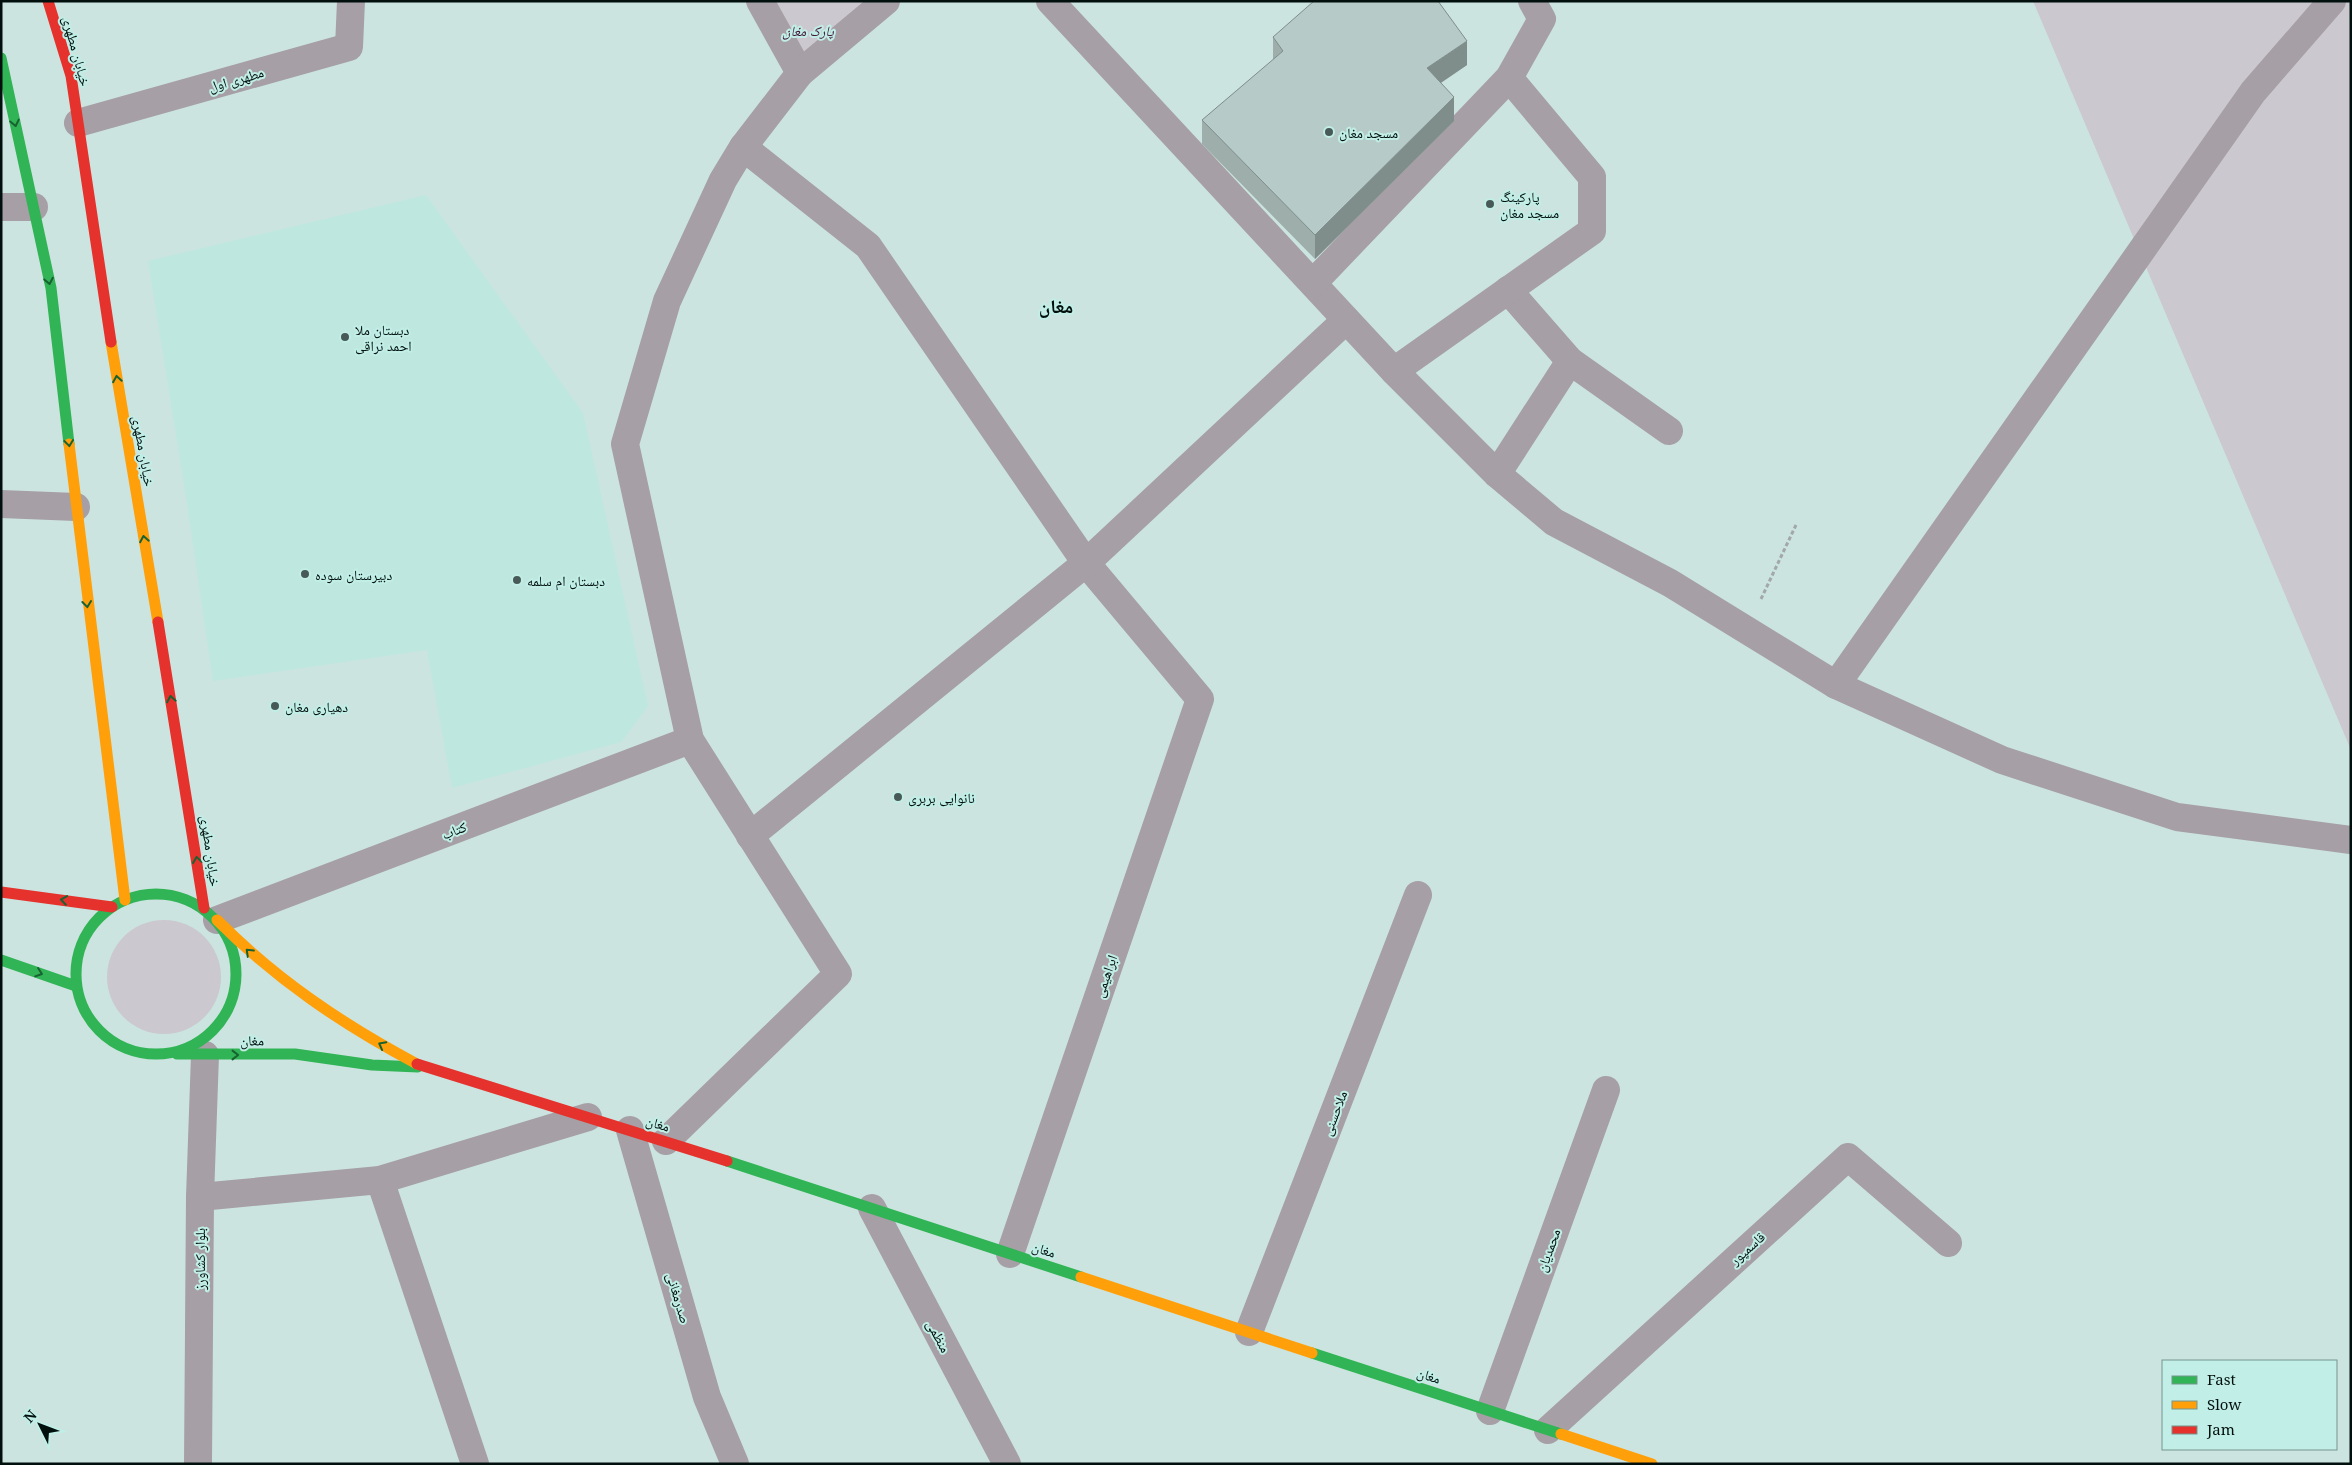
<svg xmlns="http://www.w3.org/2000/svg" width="2352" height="1465" viewBox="0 0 2352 1465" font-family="'Noto Serif','Noto Naskh Arabic',serif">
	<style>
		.built { fill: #bee7e0 }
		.green { fill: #cbc8cf }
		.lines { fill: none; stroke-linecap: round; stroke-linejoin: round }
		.path { stroke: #a2a8a9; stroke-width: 3; stroke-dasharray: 4 2.5; stroke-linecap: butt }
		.street { stroke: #a69fa5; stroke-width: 28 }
		.fast { stroke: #30b455; stroke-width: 11 }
		.slow { stroke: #ff9f0a; stroke-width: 11 }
		.jam { stroke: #e5322d; stroke-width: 11 }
		.wall { fill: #9daeab }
		.shaded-wall { fill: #7f8d8b }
		.building { fill: #b6cac7; stroke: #7f8d8b }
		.oneway { stroke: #186231 }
		.poi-dot { fill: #485a57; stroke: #c1eee6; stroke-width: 2 }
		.labels { text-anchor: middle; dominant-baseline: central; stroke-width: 4; stroke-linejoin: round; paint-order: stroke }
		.park-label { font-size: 14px; font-style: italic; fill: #441738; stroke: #c1eee6 }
		.street-label { font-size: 14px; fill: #010f0d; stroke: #c1eee6 }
		.poi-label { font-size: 14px; fill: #010f0d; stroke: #c1eee6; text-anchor: start }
		.district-label { font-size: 19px; font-weight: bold; fill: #010f0d; stroke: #c1eee6 }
	</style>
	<rect width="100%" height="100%" fill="#cce4e0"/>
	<path class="built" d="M426,195L583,413L648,706L621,742L452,788L427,650L213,681L186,497L148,261Z"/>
	<g class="green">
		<path d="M761,1H886L800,73Z"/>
		<path d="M2033,1H2351V750Z"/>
		<circle cx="164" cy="977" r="57"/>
	</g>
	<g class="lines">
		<path class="path" d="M1761,599L1796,525"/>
		<g class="street">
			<path d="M760,1L800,73"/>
			<path d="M1050,1L1394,371L1497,474L1554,522L1670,583L1836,685L2253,92L2332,1"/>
			<path d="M78,123L349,47L351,1"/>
			<path d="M743,147L868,246L1086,563L1200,699L1010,1254"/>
			<path d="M1,207H34"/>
			<path d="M1313,283L1509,78L1542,19L1532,1"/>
			<path d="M1508,290L1570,361L1669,431"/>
			<path d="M1394,371L1592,231V177L1509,78"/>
			<path d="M1497,474L1570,361"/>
			<path d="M1,504L76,507"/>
			<path d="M1836,685L2002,760L2177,817L2351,840"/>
			<path d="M750,836L1086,563L1346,320"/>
			<path d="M217,920L690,740"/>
			<path d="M630,1130L707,1397L735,1464"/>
			<path d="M666,1141L838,974L690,740L625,444L667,301L723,180L743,147L800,73L886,1"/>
			<path d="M380,1180L475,1464"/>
			<path d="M200,1197L380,1180L588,1117"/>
			<path d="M872,1208L1007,1464"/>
			<path d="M1249,1332L1418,895"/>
			<path d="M1490,1411L1606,1090"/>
			<path d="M1548,1430L1848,1157L1948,1243"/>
			<path d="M198,1464L200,1197L205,1055"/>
		</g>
		<g class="fast">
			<path d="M1,58L51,288L69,444"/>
			<circle cx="156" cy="974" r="80"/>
			<path d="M1,960L76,986"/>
			<path d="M177,1054H295L372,1065L418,1067"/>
			<path d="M727,1161L1081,1277"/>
			<path d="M1312,1353L1561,1434"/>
		</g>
		<g class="slow">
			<path d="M111,342L158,622"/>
			<path d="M69,444L125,900"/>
			<path d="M217,920C277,980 342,1024 417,1064"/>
			<path d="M1081,1277L1312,1353"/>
			<path d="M1561,1434L1652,1464"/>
		</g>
		<g class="jam">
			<path d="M48,1L71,76L111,342"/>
			<path d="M158,622L204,908"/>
			<path d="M1,892L112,907"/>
			<path d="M417,1064L727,1161"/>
		</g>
	</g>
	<path class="wall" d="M1273,37L1467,65L1441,83L1454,121L1315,259L1202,144V120L1273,60Z"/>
	<g class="shaded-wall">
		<path d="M1467,41V65L1427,92V68Z"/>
		<path d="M1454,97V121L1315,259V235Z"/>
	</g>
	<path class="building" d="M1314,1H1438L1467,41L1427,68L1454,97L1315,235L1202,120L1283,51L1273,37Z"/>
	<defs><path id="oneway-chevron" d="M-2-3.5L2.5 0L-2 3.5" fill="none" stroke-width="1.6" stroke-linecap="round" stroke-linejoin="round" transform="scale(1.25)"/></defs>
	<g class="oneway">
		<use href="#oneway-chevron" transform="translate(15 123) rotate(78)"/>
		<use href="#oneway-chevron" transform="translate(49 281) rotate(79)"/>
		<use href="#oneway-chevron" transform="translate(117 379) rotate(-99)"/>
		<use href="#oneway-chevron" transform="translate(69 443) rotate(83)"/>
		<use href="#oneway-chevron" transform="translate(144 539) rotate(-100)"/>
		<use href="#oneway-chevron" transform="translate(87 604) rotate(83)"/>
		<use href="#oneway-chevron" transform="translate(171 699) rotate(-100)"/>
		<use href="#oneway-chevron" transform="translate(197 860) rotate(-98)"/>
		<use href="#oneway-chevron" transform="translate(64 900) rotate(-172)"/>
		<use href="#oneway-chevron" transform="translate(249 952) rotate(-136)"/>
		<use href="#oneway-chevron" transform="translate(39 973) rotate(19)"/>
		<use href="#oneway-chevron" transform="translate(382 1045) rotate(-152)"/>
		<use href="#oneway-chevron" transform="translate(235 1055)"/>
	</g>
	<g class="poi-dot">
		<circle cx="1329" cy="132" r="5"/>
		<circle cx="1490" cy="204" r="5"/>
		<circle cx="345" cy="337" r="5"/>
		<circle cx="305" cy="574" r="5"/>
		<circle cx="517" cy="580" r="5"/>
		<circle cx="275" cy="706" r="5"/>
		<circle cx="898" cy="797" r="5"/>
	</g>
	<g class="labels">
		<g class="park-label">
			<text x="808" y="30">پارک مغان</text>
		</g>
		<g class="street-label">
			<text transform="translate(77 51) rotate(75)">خیابان مطهری</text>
			<text transform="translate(236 79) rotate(-16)">مطهری اول</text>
			<text transform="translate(144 451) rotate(80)">خیابان مطهری</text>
			<text transform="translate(454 830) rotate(-21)">کتاب</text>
			<text transform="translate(211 851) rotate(82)">خیابان مطهری</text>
			<text transform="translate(1105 976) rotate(-71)">ابراهیمی</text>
			<text transform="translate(252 1040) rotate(-1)">مغان</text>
			<text transform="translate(1334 1113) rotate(-69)">ملاحسنی</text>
			<text transform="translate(658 1123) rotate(17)">مغان</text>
			<text transform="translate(1747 1248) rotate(-42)">قاسمپور</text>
			<text transform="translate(1044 1249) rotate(18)">مغان</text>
			<text transform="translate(1548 1250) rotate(-70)">محمدیان</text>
			<text transform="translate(199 1259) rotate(-90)">بلوار کشاورز</text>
			<text transform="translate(679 1298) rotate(74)">صدرمغانی</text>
			<text transform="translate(939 1336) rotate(62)">منظمی</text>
			<text transform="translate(1429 1375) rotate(18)">مغان</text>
		</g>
		<g class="poi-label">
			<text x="1339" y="132">مسجد مغان</text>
			<text x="1500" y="196">پارکینگ<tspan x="1500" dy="16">مسجد مغان</tspan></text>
			<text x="355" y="329">دبستان ملا<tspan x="355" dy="16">احمد نراقی</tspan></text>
			<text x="315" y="574">دبیرستان سوده</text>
			<text x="527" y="580">دبستان ام سلمه</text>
			<text x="285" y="706">دهیاری مغان</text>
			<text x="908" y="797">نانوایی بربری</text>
		</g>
		<g class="district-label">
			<text x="1056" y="306">مغان</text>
		</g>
	</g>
	<rect width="2352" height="1465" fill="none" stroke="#010f0d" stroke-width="5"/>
	<rect x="2162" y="1360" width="175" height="90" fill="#c1eee6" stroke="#74958f"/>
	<rect x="2172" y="1376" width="25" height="8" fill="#30b455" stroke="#74958f"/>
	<text x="2207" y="1385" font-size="15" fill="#010f0d">Fast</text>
	<rect x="2172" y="1401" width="25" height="8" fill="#ff9f0a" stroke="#74958f"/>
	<text x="2207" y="1410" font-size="15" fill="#010f0d">Slow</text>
	<rect x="2172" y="1426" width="25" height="8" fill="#e5322d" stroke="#74958f"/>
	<text x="2207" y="1435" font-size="15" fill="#010f0d">Jam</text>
	<g transform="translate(40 1425) rotate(312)" stroke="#c1eee6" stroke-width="4" paint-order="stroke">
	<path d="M0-4L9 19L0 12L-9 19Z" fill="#010f0d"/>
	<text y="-8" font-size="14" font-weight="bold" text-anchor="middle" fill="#010f0d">N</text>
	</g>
</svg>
